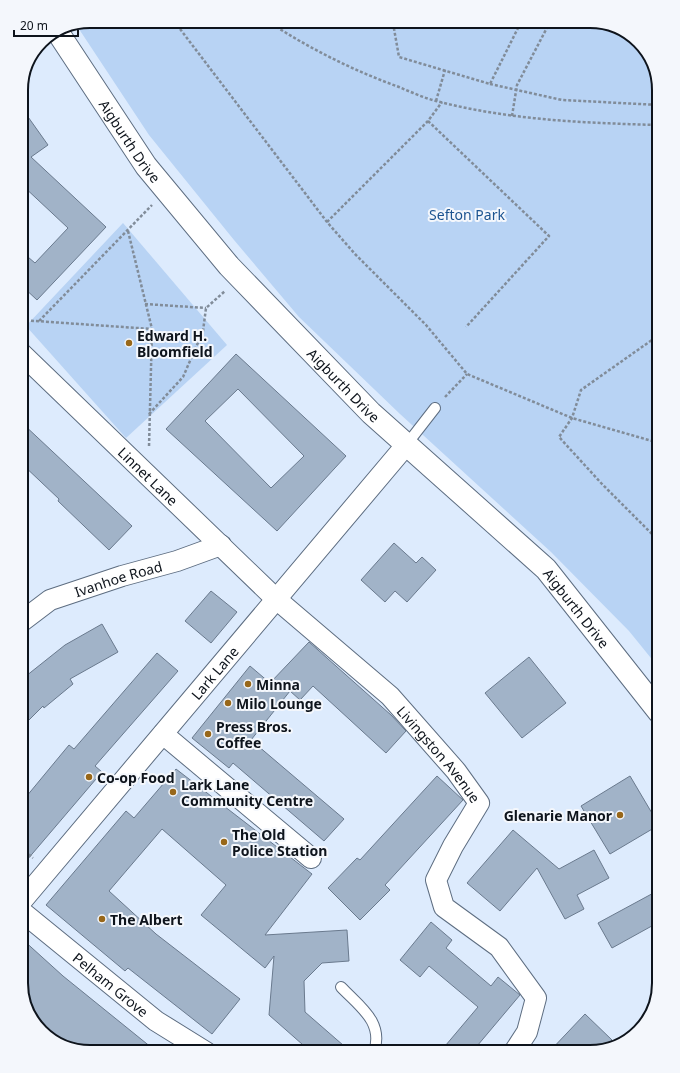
<svg xmlns="http://www.w3.org/2000/svg" width="680" height="1073" viewBox="0 0 680 1073" font-family="'Noto Sans',sans-serif">
	<style>
		.green { fill: #b8d3f4 }
		.building { fill: #a1b3c8; stroke: #6a7a8e; fill-rule: evenodd }
		.lines { fill: none; stroke-linecap: round; stroke-linejoin: round }
		.service-casing { stroke: #5d6d81; stroke-width: 12 }
		.minor-casing { stroke: #5d6d81; stroke-width: 22 }
		.tertiary-casing { stroke: #5d6d81; stroke-width: 24 }
		.path { stroke: #818c99; stroke-width: 2.5; stroke-dasharray: 3 2; stroke-linecap: butt }
		.service { stroke: #fff; stroke-width: 10 }
		.minor { stroke: #fff; stroke-width: 20 }
		.tertiary { stroke: #fff; stroke-width: 22 }
		.poi-dot { fill: #986719; stroke: #f4f7fc; stroke-width: 1.5 }
		.labels { text-anchor: middle; dominant-baseline: central; stroke-width: 4; stroke-linejoin: round; paint-order: stroke }
		.street-label { font-size: 14px; fill: #0e141c; stroke: #f4f7fc }
		.park-label { font-size: 14px; fill: #1b5390; stroke: #f4f7fc }
		.poi-label { font-size: 14px; font-weight: bold; fill: #0e141c; stroke: #f4f7fc; text-anchor: start }
		.rim { fill: none; stroke: #0e141c; stroke-width: 2 }
	</style>
	<rect width="100%" height="100%" fill="#ddebfd"/>
	<g class="green">
		<path d="M594,21L628,33L652,60L659,90V668L629,631L551,552L400,414L299,317L234,240L149,135L77,26Z"/>
		<path d="M123,223L227,345L126,438L26,326Z"/>
	</g>
	<g class="building">
		<path d="M21,107L48,145L31,157L106,227L37,300L21,285V251L35,263L68,228L21,184Z"/>
		<path d="M236,354L346,456L277,531L166,429ZM238,389L304,456L271,488L205,421Z"/>
		<path d="M21,422L132,526L109,550L58,501L59,499L21,463Z"/>
		<path d="M394,543L416,563L422,557L436,570L407,602L395,591L385,602L361,580Z"/>
		<path d="M211,591L237,612L211,643L185,621Z"/>
		<path d="M102,624L118,652L70,679L73,684L44,708L43,706L21,728V680L65,645Z"/>
		<path d="M309,642L391,715L406,731L386,753L313,686L300,700L290,691L251,740L344,819L324,841L233,763L229,768L192,738L250,666L270,683Z"/>
		<path d="M157,653L178,671L95,766L102,772L21,867V803L69,745L74,749Z"/>
		<path d="M529,657L566,703L522,738L485,693Z"/>
		<path d="M176,769L312,874L265,935L347,930L349,961L322,963L304,981L305,1012L351,1052H311L269,1015L274,956L265,968L201,915L226,885L162,829L109,891L156,934L240,999L212,1034L128,968L125,971L46,905L126,811L134,818Z"/>
		<path d="M437,776L463,800L385,885L390,890L360,920L328,888L357,858L360,860Z"/>
		<path d="M630,776L659,825L610,854L581,806Z"/>
		<path d="M513,830L559,869L594,850L609,878L577,895L584,909L565,919L537,868L500,911L467,883Z"/>
		<path d="M659,890V922L612,948L598,923Z"/>
		<path d="M431,922L452,940L446,948L491,986L498,977L520,995L472,1052H440L478,1007L429,966L420,977L400,960Z"/>
		<path d="M21,938L63,976L157,1052H86L52,1040L28,1014L21,983Z"/>
		<path d="M585,1014L612,1040L603,1049L590,1052H549Z"/>
	</g>
	<g class="lines">
		<defs>
			<g id="service">
				<path d="M407,444L435,408"/>
				<path d="M341,987C360,1007 384,1022 374,1052"/>
			</g>
			<g id="minor">
				<path id="s1" d="M21,353L275,598L390,696L456,771L479,803L453,846L436,880L444,907L499,947L536,998L527,1032L514,1052"/>
				<path id="s2" d="M21,622L50,600L122,576L177,561L221,545"/>
				<path d="M163,734L311,858"/>
				<path id="s3" d="M21,902L407,444"/>
				<path id="s4" d="M21,911L156,1021L206,1052"/>
			</g>
			<g id="tertiary">
				<path id="s5" d="M57,31L146,166L229,266L371,413L546,569L659,712"/>
			</g>
		</defs>
		<use href="#service" class="service-casing"/>
		<use href="#minor" class="minor-casing"/>
		<use href="#tertiary" class="tertiary-casing"/>
		<g class="path">
			<path d="M393,23L399,57L490,84L521,22"/>
			<path d="M272,24C312,50 355,71 399,87C411,92 424,98 436,101C509,120 584,123 659,125"/>
			<path d="M177,25L327,222L355,254L426,325L467,374L572,418L659,443"/>
			<path d="M490,84L562,100L659,105"/>
			<path d="M436,101L445,70"/>
			<path d="M512,116L517,85L550,22"/>
			<path d="M428,121L549,236L466,327"/>
			<path d="M327,222L428,121L442,102"/>
			<path d="M128,231L152,329L149,447"/>
			<path d="M145,304L206,308"/>
			<path d="M21,320L152,329"/>
			<path d="M39,321L152,205"/>
			<path d="M445,397L467,374"/>
			<path d="M149,414L183,377L203,331L206,308L225,291"/>
			<path d="M659,541L602,484L559,437L572,418L581,390L659,335"/>
			<path d="M21,848L33,858"/>
		</g>
		<use href="#service" class="service"/>
		<use href="#minor" class="minor"/>
		<use href="#tertiary" class="tertiary"/>
	</g>
	<g class="poi-dot">
		<circle cx="129" cy="343" r="4"/>
		<circle cx="248" cy="684" r="4"/>
		<circle cx="228" cy="703" r="4"/>
		<circle cx="208" cy="734" r="4"/>
		<circle cx="89" cy="777" r="4"/>
		<circle cx="173" cy="792" r="4"/>
		<circle cx="620" cy="815" r="4"/>
		<circle cx="224" cy="842" r="4"/>
		<circle cx="102" cy="919" r="4"/>
	</g>
	<g class="labels">
		<g class="street-label">
			<text stroke="none"><textPath href="#s5" startOffset="132">Aigburth Drive</textPath></text>
			<text stroke="none"><textPath href="#s5" startOffset="457">Aigburth Drive</textPath></text>
			<text stroke="none"><textPath href="#s1" startOffset="177">Linnet Lane</textPath></text>
			<text stroke="none"><textPath href="#s2" startOffset="108">Ivanhoe Road</textPath></text>
			<text stroke="none"><textPath href="#s5" startOffset="780">Aigburth Drive</textPath></text>
			<text stroke="none"><textPath href="#s3" startOffset="300">Lark Lane</textPath></text>
			<text stroke="none"><textPath href="#s1" startOffset="580">Livingston Avenue</textPath></text>
			<text stroke="none"><textPath href="#s4" startOffset="116">Pelham Grove</textPath></text>
		</g>
		<g class="park-label">
			<text x="467" y="214">Sefton Park</text>
		</g>
		<g class="poi-label">
			<text x="137" y="335">Edward H.<tspan x="137" dy="16">Bloomfield</tspan></text>
			<text x="256" y="684">Minna</text>
			<text x="236" y="703">Milo Lounge</text>
			<text x="216" y="726">Press Bros.<tspan x="216" dy="16">Coffee</tspan></text>
			<text x="97" y="777">Co-op Food</text>
			<text x="181" y="784">Lark Lane<tspan x="181" dy="16">Community Centre</tspan></text>
			<text x="612" y="815" text-anchor="end">Glenarie Manor</text>
			<text x="232" y="834">The Old<tspan x="232" dy="16">Police Station</tspan></text>
			<text x="110" y="919">The Albert</text>
		</g>
	</g>
	<path d="M0 0H680V1073H0ZM90 28H590A62 62 0 0 1 652 90V983A62 62 0 0 1 590 1045H90A62 62 0 0 1 28 983V90A62 62 0 0 1 90 28Z" fill="#f4f7fc" fill-rule="evenodd"/>
	<path class="rim" d="M90 28H590A62 62 0 0 1 652 90V983A62 62 0 0 1 590 1045H90A62 62 0 0 1 28 983V90A62 62 0 0 1 90 28Z"/>
	<path d="M14 30v6h64v-6" fill="none" stroke="#0e141c" stroke-width="2"/>
	<text x="20" y="30" font-size="12" fill="#0e141c" stroke="#f4f7fc" stroke-width="3" paint-order="stroke">20 m</text>
</svg>
